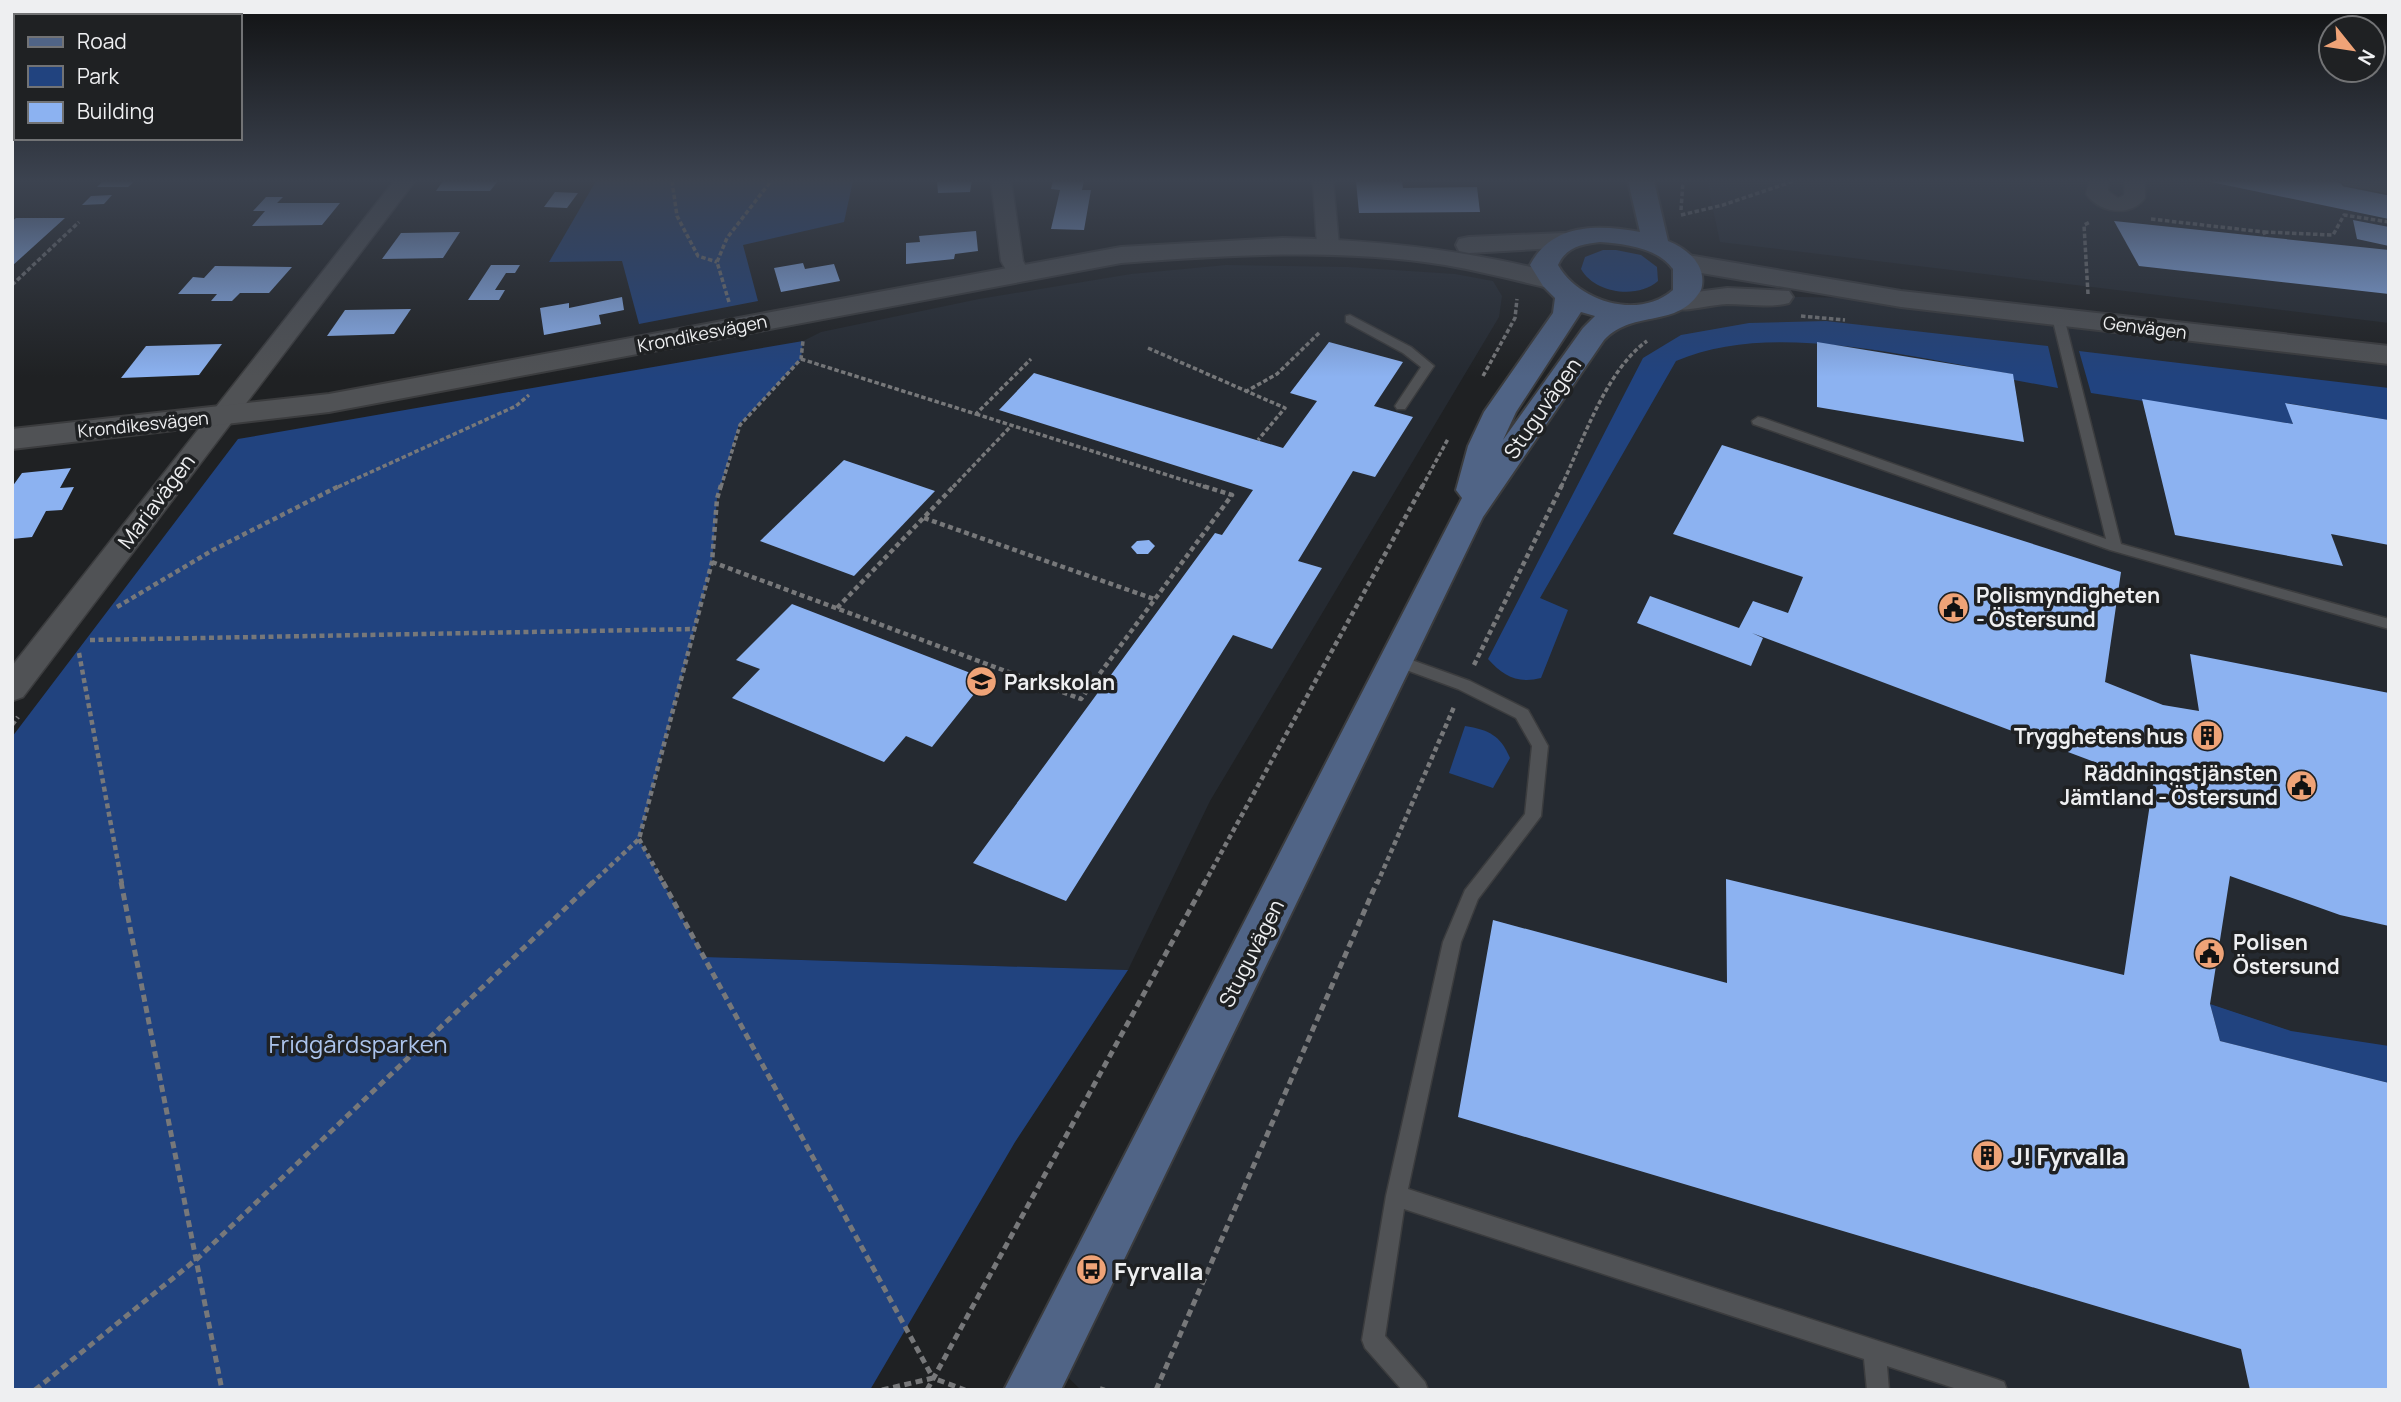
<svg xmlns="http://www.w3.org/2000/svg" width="2401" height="1402" viewBox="0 0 2401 1402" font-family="Manrope,sans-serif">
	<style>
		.built { fill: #252a31 }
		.green { fill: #21437f }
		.building { fill: #8cb2f1 }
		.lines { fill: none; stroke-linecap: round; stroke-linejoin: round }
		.service-casing { stroke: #3b3c3e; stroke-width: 3 }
		.minor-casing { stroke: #3b3c3e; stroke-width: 3 }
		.tertiary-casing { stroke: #3b3c3e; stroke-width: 4 }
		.secondary-casing { stroke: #3b3c3e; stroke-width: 4 }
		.path-far2 { stroke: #77787a; stroke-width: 3.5; stroke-dasharray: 4.5 2.5; stroke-linecap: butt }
		.path-far1 { stroke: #77787a; stroke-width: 4.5; stroke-dasharray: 5 3.5; stroke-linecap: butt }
		.path { stroke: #77787a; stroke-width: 5; stroke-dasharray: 7 4.5; stroke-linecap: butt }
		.service { fill: #505255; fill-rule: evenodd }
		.minor { fill: #505255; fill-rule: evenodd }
		.tertiary { fill: #505255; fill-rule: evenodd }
		.secondary { fill: #506486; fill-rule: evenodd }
		.labels { text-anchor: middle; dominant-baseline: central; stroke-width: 7; stroke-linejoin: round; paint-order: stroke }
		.far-street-label { font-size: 18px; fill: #eeeff1; stroke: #1f2123 }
		.street-label { font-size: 21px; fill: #eeeff1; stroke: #1f2123 }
		.poi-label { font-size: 21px; font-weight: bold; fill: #eeeff1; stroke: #1f2123; text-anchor: start }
		.near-park-label { font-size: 24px; fill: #acc4ec; stroke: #1f2123 }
		.near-poi-label { font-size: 24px; font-weight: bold; fill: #eeeff1; stroke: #1f2123; text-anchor: start }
	</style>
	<rect width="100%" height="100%" fill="#1f2123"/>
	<g class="built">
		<path d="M1707,181H2389V323L1720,242Z"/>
		<path d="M1226,265L1348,267L1455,274L1493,281L1502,296L1499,317L1210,801L1128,970L704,957L639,839L712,562L717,499L740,425L801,359L803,341L821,332L979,299L1131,274Z"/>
		<path d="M1751,296L1901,299L2389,355V1390H1081L1048,1358L1467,515L1604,323Z"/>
	</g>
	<g class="green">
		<path d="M596,181H853L844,222L743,245L758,301L639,324L622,261L549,262Z"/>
		<path d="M1616,250L1641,255L1657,267L1658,281C1638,299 1595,294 1581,269L1585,257L1603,250Z"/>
		<path d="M1826,321L2048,346L2058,388L2014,380L2012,374C1913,358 1771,319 1676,361L1540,598L1568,610L1541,678C1518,684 1503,676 1488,659L1643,358L1681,335L1749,323Z"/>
		<path d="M803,341L801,359L739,425L717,499L712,562L639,839L704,957L1128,970L1015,1142L870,1390H12V737L238,439Z"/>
		<path d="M2079,351L2389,388V420L2286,403L2293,424L2091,393Z"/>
		<path d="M1465,726C1489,730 1500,735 1510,758L1493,788L1449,773Z"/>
		<path d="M2210,1004L2291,1031L2389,1046V1083L2220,1041Z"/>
	</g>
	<g class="building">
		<path d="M103,181H135L128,187H97Z"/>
		<path d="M443,181H498L490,191H436Z"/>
		<path d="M937,181H972L970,192L938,193Z"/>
		<path d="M1053,181H1084L1082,190H1091L1084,230L1051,229L1060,190L1051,189Z"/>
		<path d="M1356,181H1402L1403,188L1477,187L1480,212L1359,213Z"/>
		<path d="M2206,181H2330L2389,192V219Z"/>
		<path d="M555,192L578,193L567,208L544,207Z"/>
		<path d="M112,195L104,204L82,205L91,196Z"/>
		<path d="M266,197H283L277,203H340L322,225L252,226L265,211H253Z"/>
		<path d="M16,218H65L12,266V221Z"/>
		<path d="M2353,220L2389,227V246L2357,239Z"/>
		<path d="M2114,221L2389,250V294L2139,266Z"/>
		<path d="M976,231L978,251L955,254L954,259L906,264V243L920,242L919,236Z"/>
		<path d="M460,232L443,258L382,259L401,233Z"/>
		<path d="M803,263L805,269L834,264L840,281L781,292L774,268Z"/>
		<path d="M491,265H520L515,273H506L495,290H505L499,300H468Z"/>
		<path d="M215,266L292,267L269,293H240L232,301H211L217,294H178L193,277L204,278Z"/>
		<path d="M622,297L624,310L599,315L601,324L544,335L540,308L569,303V308Z"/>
		<path d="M411,309L394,334L327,336L345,310Z"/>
		<path d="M1329,342L1403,362L1374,406L1413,417L1375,477L1353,471L1298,561L1322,568L1272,649L1233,635L1066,901L973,863L1215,533L1222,535L1253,490L999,410L1034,373L1283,448L1317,401L1290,393Z"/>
		<path d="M1817,342L2013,374L2024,442L1817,407Z"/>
		<path d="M222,344L199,375L121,378L146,346Z"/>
		<path d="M2142,399L2293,424L2285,403L2389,420V545L2331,534L2343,566L2175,535Z"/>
		<path d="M1722,445L2121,572L2105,682L2163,705L2199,711L2190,654L2389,693V926L2340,915L2230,876L2210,1004L2220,1041L2389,1083V1390H2250L2241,1349L1458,1117L1493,920L1727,983L1726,879L2124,975L2153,784L1752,633L1763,638L1751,666L1637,623L1650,596L1739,628L1753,601L1788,613L1803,577L1673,534Z"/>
		<path d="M844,460L935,491L854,576L760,541Z"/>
		<path d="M71,468L60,488L74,487L62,510L46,511L32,537L12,539V487L22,473Z"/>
		<path d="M1149,540L1155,546L1148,554H1137L1131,547L1137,541Z"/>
		<path d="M792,604L986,679L932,747L906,736L884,762L732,698L760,669L736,660Z"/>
	</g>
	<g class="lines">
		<defs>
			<g id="service">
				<path d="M2058,313L2064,317L2121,544L2389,619V629L2110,550L1753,424L1752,421L1758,417L1763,418L2106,539L2052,317Z"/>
				<path d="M1350,315L1411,347L1434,366L1405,409H1397L1395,406L1421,367L1403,353L1346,322V316Z"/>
				<path d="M1395,654L1470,681L1528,710L1548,746L1541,816L1478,899L1461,942L1408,1189L1996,1379L2004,1382L2007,1390H1960L1887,1366L1889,1390H1867L1864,1359L1404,1209L1385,1336L1425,1382L1428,1390H1402L1365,1348L1362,1340L1386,1196L1443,942L1465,890L1525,814L1532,746L1516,718L1458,689L1390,664L1387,660L1390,656Z"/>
			</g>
			<g id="minor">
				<path d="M394,181H415L23,697L12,701V666Z"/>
				<path d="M991,181H1011L1023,261L1029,272L1026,277H1010L1001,261Z"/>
				<path d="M1313,181H1333L1339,245L1336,250L1328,252L1317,245Z"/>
				<path d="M2089,181H2109L2108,191L2118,198L2124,195L2125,181H2145V198C2130,218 2100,213 2086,194Z"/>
				<path d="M2341,181L2389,182V194L2344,185Z"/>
			</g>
			<g id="tertiary">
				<path d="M1564,233L1573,235L1577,241L1573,247L1469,253L1459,251L1456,245L1459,239L1469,237Z"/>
				<path d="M1283,238C1378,240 1467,250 1559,274L1563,280L1559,286L1549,288C1514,280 1480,271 1445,265C1338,248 1228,255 1121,263L329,412L12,449V429L329,394L1121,247Z"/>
				<path d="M1682,254L1901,291L2389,346V364L1901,307L1672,268L1668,262L1672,256Z"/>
				<path d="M1727,288L1789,291L1793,297L1789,303C1769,308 1748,304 1727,304C1707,305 1686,313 1666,308L1662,302L1666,296Z"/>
			</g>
			<path id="secondary" d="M1628,181H1654L1668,241C1688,249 1708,266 1701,290C1677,330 1635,308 1604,340L1483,517L1061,1390H1004L1462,498L1456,490L1468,446L1484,412L1553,313L1555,298L1543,286L1530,265C1552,223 1598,224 1640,232ZM1600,242C1624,244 1657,247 1673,269V290C1639,320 1579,302 1558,265C1566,247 1582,244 1600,242ZM1581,312L1595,316L1583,328L1503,440L1516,412Z"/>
		</defs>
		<use href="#service" class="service-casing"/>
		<use href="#minor" class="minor-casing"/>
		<use href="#tertiary" class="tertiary-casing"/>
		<use href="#secondary" class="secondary-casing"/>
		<g class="path-far2">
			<path d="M672,181L677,216L698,256L717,262"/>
			<path d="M1681,210L1683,181"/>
			<path d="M1681,215L1723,205L1794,181"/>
			<path d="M2151,219L2264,232L2266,237"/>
			<path d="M2264,232L2333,235L2344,215L2389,222"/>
			<path d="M12,285L79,222"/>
			<path d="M2088,294L2084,225L2090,222"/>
			<path d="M729,302L717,262L727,238L771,181"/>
			<path d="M1801,316L1845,320"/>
			<path d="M1148,348L1285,408L1258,440"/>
			<path d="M801,359L976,414L1031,359"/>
			<path d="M1483,376L1515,318L1517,299"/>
			<path d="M1245,392L1277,374L1320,332"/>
			<path d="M976,414L1205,487"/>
			<path d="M338,487L516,406L529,395"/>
			<path d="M721,487L740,425L801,359L803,341"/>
			<path d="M953,487L1011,426"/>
			<path d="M1422,487L1448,439"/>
			<path d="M1561,487C1583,441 1606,370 1647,341"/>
		</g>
		<g class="path-far1">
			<path d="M924,518L1154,599"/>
			<path d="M712,562L1081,699L1232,495L1200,485"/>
			<path d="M117,607L213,550L341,485"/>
			<path d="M837,608L955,485"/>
			<path d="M90,640L695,629"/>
			<path d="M79,653L122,884"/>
			<path d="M1474,665L1562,485"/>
			<path d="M12,725L18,717"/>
			<path d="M639,839L664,884"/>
			<path d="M591,884L639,839L712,562L717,499L721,485"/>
			<path d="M1204,884L1423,485"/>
			<path d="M1377,884L1454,707"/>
		</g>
		<g class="path">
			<path d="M121,882L222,1390"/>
			<path d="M663,882L933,1378"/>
			<path d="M35,1390L198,1258L593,882"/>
			<path d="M882,1390L933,1378L965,1390"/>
			<path d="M927,1390L1205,882"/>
			<path d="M1102,1390L1103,1387"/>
			<path d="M1156,1390L1377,882"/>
		</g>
		<use href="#service" class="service"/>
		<use href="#minor" class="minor"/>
		<use href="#tertiary" class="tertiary"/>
		<use href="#secondary" class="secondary"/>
	</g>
	<linearGradient id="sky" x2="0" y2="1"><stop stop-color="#111213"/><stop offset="0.48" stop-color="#3c4350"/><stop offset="1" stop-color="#3c4350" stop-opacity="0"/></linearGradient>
	<rect width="2401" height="377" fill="url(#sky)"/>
	<defs>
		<symbol id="civic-disc" viewBox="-11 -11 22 22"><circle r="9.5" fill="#efa377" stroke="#1f2123"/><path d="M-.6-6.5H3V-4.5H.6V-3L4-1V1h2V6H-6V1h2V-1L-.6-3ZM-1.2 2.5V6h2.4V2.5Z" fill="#111"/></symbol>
		<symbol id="school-disc" viewBox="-11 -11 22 22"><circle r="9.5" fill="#efa377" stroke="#1f2123"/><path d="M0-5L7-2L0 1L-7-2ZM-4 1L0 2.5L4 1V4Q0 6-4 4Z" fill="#111"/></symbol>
		<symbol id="building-disc" viewBox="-11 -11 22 22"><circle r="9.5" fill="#efa377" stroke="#1f2123"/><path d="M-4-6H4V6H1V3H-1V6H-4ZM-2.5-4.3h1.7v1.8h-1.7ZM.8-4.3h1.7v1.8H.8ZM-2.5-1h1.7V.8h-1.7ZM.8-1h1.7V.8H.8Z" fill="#111"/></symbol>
		<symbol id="bus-disc" viewBox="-11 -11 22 22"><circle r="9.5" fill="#efa377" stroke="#1f2123"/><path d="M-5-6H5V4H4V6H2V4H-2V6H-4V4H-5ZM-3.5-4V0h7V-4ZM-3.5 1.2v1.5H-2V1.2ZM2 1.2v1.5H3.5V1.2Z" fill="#111"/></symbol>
	</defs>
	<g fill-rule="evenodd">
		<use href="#civic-disc" x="1936" y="590" width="35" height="35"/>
		<use href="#school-disc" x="964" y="664" width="35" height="35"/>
		<use href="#building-disc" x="2190" y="718" width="35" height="35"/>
		<use href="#civic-disc" x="2284" y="768" width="35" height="35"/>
		<use href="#civic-disc" x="2192" y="936" width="35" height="35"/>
		<use href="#building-disc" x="1970" y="1138" width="35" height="35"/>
		<use href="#bus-disc" x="1074" y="1252" width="35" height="35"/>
	</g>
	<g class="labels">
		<g class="far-street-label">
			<text transform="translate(2145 327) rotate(7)">Genvägen</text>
			<text transform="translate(702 333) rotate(-11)">Krondikesvägen</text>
			<text transform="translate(143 424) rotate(-6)">Krondikesvägen</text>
		</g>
		<g class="street-label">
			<text transform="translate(1542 408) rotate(-55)">Stuguvägen</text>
			<text transform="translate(156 501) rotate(-53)">Mariavägen</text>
			<text transform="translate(1251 953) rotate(-63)">Stuguvägen</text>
		</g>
		<g class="poi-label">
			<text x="1976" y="595">Polismyndigheten<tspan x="1976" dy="24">- Östersund</tspan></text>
			<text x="1004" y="682">Parkskolan</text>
			<text x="2184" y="736" text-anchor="end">Trygghetens hus</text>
			<text x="2278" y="773" text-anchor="end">Räddningstjänsten<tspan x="2278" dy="24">Jämtland - Östersund</tspan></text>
			<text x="2233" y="942">Polisen<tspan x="2233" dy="24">Östersund</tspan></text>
		</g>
		<g class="near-park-label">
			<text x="358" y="1043">Fridgårdsparken</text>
		</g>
		<g class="near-poi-label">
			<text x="2011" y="1155">J! Fyrvalla</text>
			<text x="1114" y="1270">Fyrvalla</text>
		</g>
	</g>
	<rect width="2401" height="1402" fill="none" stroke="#eeeff1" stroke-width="28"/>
	<rect x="14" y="14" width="228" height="126" fill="#1f2123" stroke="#727375" stroke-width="2"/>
	<rect x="28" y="37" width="35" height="10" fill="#506486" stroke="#727375" stroke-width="2"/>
	<text x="77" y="49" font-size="21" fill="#eeeff1">Road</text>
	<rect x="28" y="66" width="35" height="21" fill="#21437f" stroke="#727375" stroke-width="2"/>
	<text x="77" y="84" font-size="21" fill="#eeeff1">Park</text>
	<rect x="28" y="102" width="35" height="21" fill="#8cb2f1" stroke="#727375" stroke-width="2"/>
	<text x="77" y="119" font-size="21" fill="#eeeff1">Building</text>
	<g transform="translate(2352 49) rotate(120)"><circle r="33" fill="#1f2123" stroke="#727375" stroke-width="2"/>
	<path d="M0-5L12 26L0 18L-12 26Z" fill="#efa377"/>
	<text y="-10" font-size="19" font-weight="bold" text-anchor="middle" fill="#eeeff1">N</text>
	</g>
</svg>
